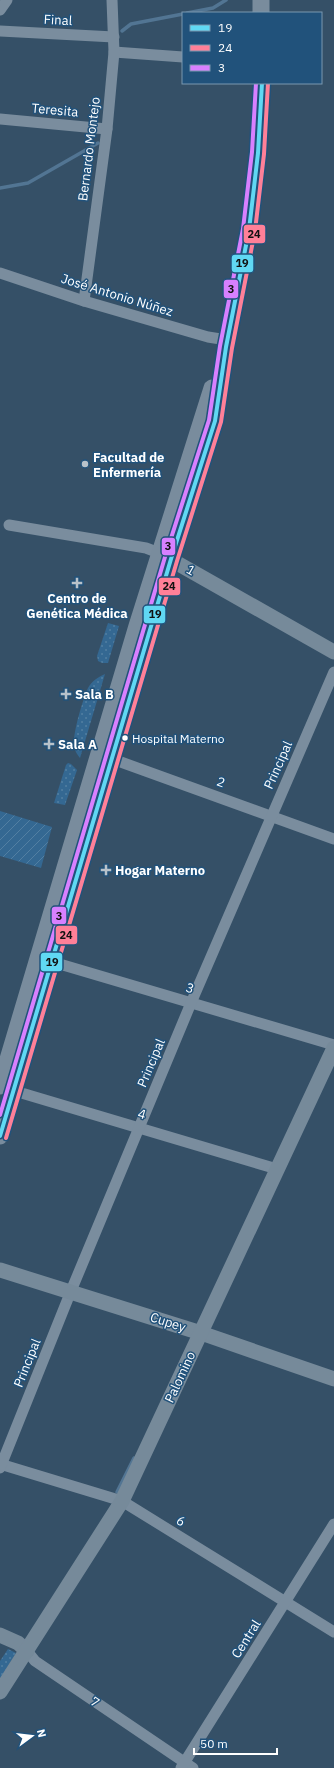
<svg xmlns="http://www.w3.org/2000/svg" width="334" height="1768" viewBox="0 0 334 1768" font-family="'IBM Plex Sans',sans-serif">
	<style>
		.grass { fill: url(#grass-dots) }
		.garden { fill: url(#garden-furrows) }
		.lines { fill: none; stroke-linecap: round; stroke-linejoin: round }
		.stream { stroke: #527593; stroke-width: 3.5 }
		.street { stroke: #7a8d9e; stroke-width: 11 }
		.secondary { stroke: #768a9a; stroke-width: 15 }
		.primary { stroke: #798c9d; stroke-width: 17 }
		.bus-1-casing { stroke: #21527b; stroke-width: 7 }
		.bus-2-casing { stroke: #21527b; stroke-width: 7 }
		.bus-3-casing { stroke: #21527b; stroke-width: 7 }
		.bus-1 { stroke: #60d8f3; stroke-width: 4 }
		.bus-2 { stroke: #ff8098; stroke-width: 4 }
		.bus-3 { stroke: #d880ff; stroke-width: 4 }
		.poi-dot { fill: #b8c2ca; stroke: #21527b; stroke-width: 1.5 }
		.bus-dot { fill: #fff; stroke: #21527b; stroke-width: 1.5 }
		.labels { text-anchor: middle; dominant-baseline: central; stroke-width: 3; stroke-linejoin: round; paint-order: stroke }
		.bus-label { font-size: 12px; fill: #fff; stroke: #21527b; text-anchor: start }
		.street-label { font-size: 13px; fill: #fff; stroke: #21527b }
		.poi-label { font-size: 13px; font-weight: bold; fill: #fff; stroke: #21527b; text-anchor: start }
		.line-badge { stroke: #21527b; stroke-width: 1.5 }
		.pale-badge-label { font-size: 11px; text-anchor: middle; font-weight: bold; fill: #111 }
	</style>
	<defs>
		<pattern id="grass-dots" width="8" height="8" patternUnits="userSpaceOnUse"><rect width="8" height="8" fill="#346892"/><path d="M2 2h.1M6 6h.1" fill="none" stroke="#527fa2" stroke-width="1.8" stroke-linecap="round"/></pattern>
		<pattern id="garden-furrows" width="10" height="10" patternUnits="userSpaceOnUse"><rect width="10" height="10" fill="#346892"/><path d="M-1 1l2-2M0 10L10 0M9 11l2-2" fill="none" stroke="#527fa2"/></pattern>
	</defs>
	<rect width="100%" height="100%" fill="#355067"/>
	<g class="grass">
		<path d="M108,623L119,626L108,663H102L98,661L97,656Z"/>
		<path d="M105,674L80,758C77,754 74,750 74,744C73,732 83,699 88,688C92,681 98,677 105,674Z"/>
		<path d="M68,763L71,764L77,770L65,805L54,803L66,765Z"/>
		<path d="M8,1649L16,1653L0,1679V1661Z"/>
	</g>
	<path class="garden" d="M0,811L52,827L41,868L0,856Z"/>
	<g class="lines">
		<g class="stream">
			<path d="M187,13L213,8L226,0"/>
			<path d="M122,31L131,24L183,14"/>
			<path d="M0,188L28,183L98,143"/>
			<path d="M117,1492L134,1458"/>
		</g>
		<g class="street">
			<path d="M0,10L7,0"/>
			<path d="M0,31L114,37"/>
			<path d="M114,52L183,57"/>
			<path d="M0,119L107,129"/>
			<path d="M0,273L84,301L208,337L227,340"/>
			<path d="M84,301L107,129L114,52L112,0"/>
			<path d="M9,525L146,548L159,553"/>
			<path d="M107,757L334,839"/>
			<path d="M46,960L334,1045"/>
			<path d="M8,1089L277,1169"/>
			<path d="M0,1464L122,1501L334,1632"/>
			<path d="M0,1468L71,1291L191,1003L334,672"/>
			<path d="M27,1651L35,1661L193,1768"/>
			<path d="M181,1768L334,1524"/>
		</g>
		<g class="secondary">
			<path d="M161,554L334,652"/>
			<path d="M0,1270L201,1333L334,1379"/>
			<path d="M0,1635L18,1643L27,1651"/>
			<path d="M0,1692L122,1501L334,1048"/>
		</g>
		<g class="primary">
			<path d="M261,0V13"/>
			<path d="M0,1086L137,626L212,388"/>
			<path d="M0,1136L171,559L215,421L226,347L249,230L258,153L262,83"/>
		</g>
		<defs>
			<path id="bus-1" d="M0,1136L171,559L215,421L226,347L249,230L258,153L262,83"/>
			<path id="bus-2" d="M6,1138L177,561L221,422L232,348L255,231L264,154L268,83"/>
			<path id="bus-3" d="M0,1115L165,557L209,420L220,346L243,229L252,152L256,83"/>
		</defs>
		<use href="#bus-1" class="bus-1-casing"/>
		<use href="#bus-2" class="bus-2-casing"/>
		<use href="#bus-3" class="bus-3-casing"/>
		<use href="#bus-1" class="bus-1"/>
		<use href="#bus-2" class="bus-2"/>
		<use href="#bus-3" class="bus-3"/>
	</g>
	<g class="poi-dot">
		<circle cx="85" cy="464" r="4"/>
		<path d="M75 577h4v4h4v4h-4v4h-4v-4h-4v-4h4z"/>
		<path d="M64 688h4v4h4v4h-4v4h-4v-4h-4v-4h4z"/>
		<path d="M47 738h4v4h4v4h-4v4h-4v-4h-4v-4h4z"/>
		<path d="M104 864h4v4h4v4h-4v4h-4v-4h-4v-4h4z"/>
	</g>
	<circle class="bus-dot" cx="125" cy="738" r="3.5"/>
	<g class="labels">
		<g class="bus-label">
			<text x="132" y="738">Hospital Materno</text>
		</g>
		<g class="street-label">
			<text transform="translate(58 20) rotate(3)">Final</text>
			<text transform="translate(55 110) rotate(5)">Teresita</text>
			<text transform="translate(89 149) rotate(-83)">Bernardo Montejo</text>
			<text transform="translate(117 295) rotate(17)">José Antonio Núñez</text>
			<text transform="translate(191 570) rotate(30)">1</text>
			<text transform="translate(278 765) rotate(-66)">Principal</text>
			<text transform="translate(221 782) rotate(20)">2</text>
			<text transform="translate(190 988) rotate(17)">3</text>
			<text transform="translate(151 1063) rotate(-67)">Principal</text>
			<text transform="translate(142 1114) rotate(16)">4</text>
			<text transform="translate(168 1322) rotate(18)">Cupey</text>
			<text transform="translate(27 1363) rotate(-68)">Principal</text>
			<text transform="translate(180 1377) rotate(-65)">Palomino</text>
			<text transform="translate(181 1521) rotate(32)">6</text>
			<text transform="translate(246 1639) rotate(-58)">Central</text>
			<text transform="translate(95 1702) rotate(34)">7</text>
		</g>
		<g class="poi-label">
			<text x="93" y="457">Facultad de<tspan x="93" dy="15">Enfermería</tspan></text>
			<text x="77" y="598" text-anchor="middle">Centro de<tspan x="77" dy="15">Genética Médica</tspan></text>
			<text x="75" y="694">Sala B</text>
			<text x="58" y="744">Sala A</text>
			<text x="115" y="870">Hogar Materno</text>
		</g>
	</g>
	<g class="line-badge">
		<rect x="243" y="224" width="23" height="20" rx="4" fill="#ff8098"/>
		<rect x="231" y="254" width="23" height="19" rx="4" fill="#60d8f3"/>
		<rect x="223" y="279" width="16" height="20" rx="4" fill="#d880ff"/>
		<rect x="161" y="537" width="15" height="19" rx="4" fill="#d880ff"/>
		<rect x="158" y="577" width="23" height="19" rx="4" fill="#ff8098"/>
		<rect x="143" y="605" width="23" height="19" rx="4" fill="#60d8f3"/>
		<rect x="51" y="906" width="16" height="19" rx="4" fill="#d880ff"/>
		<rect x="55" y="925" width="23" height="20" rx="4" fill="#ff8098"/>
		<rect x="40" y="952" width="23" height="20" rx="4" fill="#60d8f3"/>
	</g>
	<g class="pale-badge-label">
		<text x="254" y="238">24</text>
		<text x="242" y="267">19</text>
		<text x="231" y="293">3</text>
		<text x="168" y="550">3</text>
		<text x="169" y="590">24</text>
		<text x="155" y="618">19</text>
		<text x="59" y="920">3</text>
		<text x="66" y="939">24</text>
		<text x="52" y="966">19</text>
	</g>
	<rect x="182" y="12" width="140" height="72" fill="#21527b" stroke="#7a97b0"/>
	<rect x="190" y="25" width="20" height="6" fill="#60d8f3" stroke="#7a97b0"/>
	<text x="218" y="32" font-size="12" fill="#ffffff">19</text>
	<rect x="190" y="45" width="20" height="6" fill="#ff8098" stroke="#7a97b0"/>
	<text x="218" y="52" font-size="12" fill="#ffffff">24</text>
	<rect x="190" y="65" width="20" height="6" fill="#d880ff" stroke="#7a97b0"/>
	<text x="218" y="72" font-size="12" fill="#ffffff">3</text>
	<g transform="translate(32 1736) rotate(75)" stroke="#21527b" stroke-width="3" paint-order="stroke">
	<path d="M0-3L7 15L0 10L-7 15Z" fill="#ffffff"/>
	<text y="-6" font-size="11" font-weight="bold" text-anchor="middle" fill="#ffffff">N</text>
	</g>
	<path d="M194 1748v6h83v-6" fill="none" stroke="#ffffff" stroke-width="2"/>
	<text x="200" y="1748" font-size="12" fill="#ffffff" stroke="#21527b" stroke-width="3" paint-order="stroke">50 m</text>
</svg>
